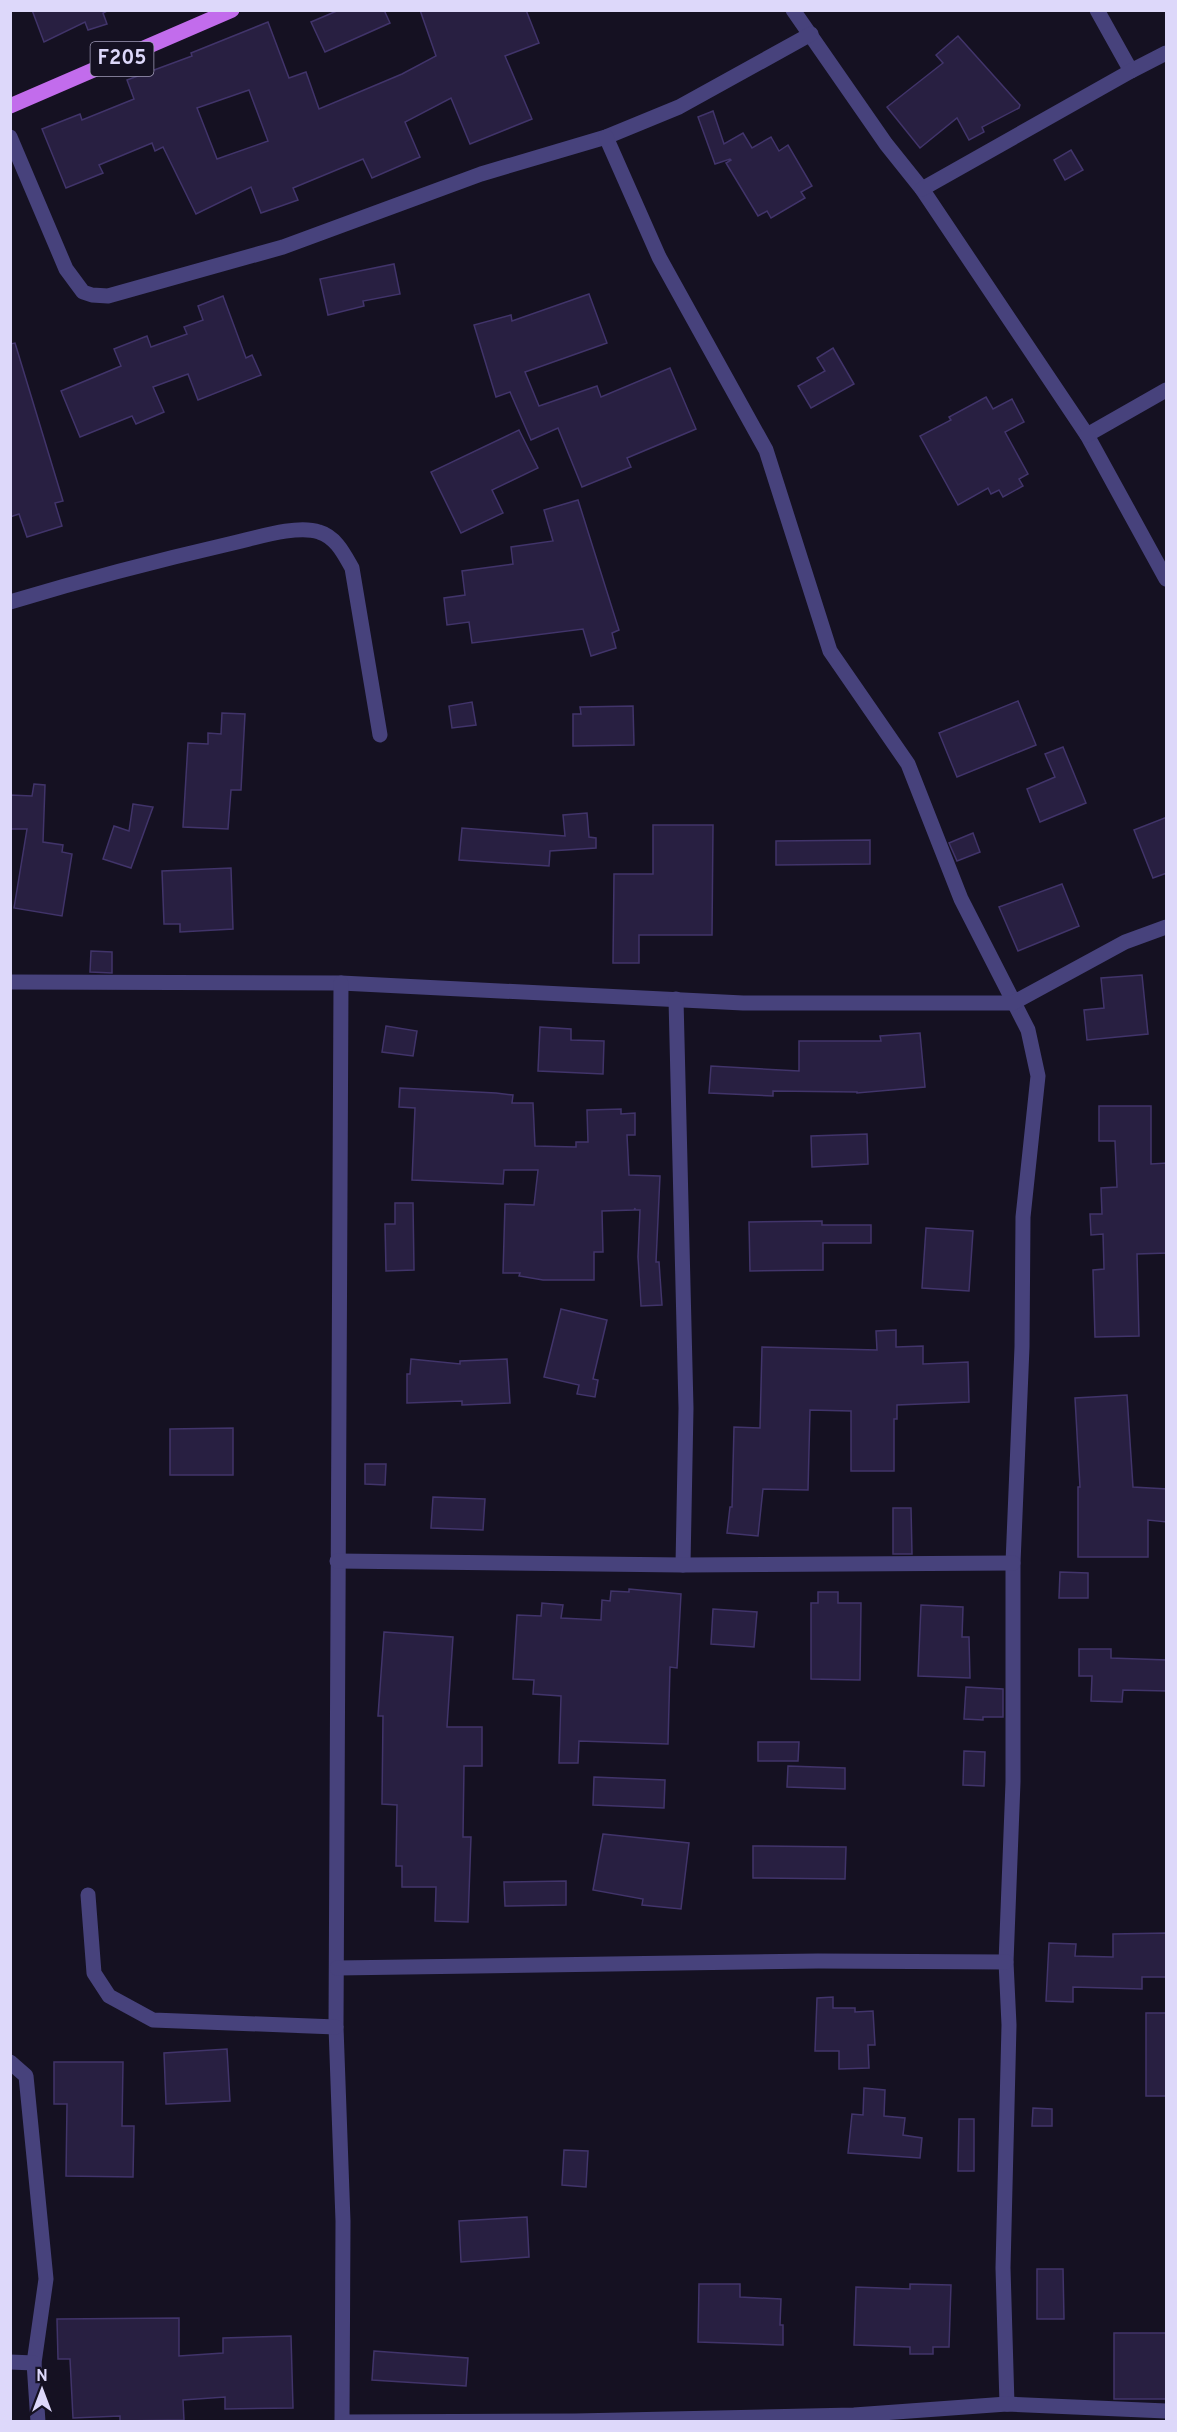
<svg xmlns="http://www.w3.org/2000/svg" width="1177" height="2432" viewBox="0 0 1177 2432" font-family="Overpass,sans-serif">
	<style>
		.building { fill: #281f41; stroke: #41346a; stroke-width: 1.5; fill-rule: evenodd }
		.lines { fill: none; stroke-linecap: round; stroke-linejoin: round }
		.minor { stroke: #47427c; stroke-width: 15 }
		.major { stroke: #c26cec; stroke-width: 15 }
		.labels { text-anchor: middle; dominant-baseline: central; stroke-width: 5; stroke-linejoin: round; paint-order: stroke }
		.shield { fill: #151122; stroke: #a19cb9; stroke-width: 1.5 }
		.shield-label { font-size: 20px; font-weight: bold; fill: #ddd8fa }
	</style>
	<rect width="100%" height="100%" fill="#151122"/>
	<g class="building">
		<path d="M32,10H109L103,13L107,24L88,30L85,22L44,42Z"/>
		<path d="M339,10H384L390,23L325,52L311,22Z"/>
		<path d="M420,10H526L539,43L505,56L532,119L470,144L451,98L405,122L420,157L372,178L363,159L293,188L298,200L261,213L251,187L196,214L163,147L155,151L152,143L99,165L103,173L66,188L42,129L80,114L82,120L134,99L127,80L192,56L191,53L268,22L289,78L306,72L319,109L402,74L436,56ZM249,90L268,141L217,159L197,108Z"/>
		<path d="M958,36L1020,105L1019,108L982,127L984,132L969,140L957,118L920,148L887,107L943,63L936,55Z"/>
		<path d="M713,111L724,144L743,133L752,148L771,137L779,151L788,145L812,186L801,192L805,198L771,218L767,211L758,216L726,163L731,160L730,159L715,164L698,117Z"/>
		<path d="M1071,150L1083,170L1065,180L1054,160Z"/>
		<path d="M394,264L400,294L363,301L364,306L328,315L320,279Z"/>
		<path d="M589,294L607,343L525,372L539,406L597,386L601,397L670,368L696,429L627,458L631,467L582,487L558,428L531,440L510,392L496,397L474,325L511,315L512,321Z"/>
		<path d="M223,296L246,358L252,355L261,375L198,400L188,374L153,387L164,412L136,424L132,416L80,437L61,391L121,366L114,349L147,336L151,347L187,334L184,327L203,320L198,306Z"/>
		<path d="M15,343L63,501L55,503L62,526L27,537L19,514L10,517V344Z"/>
		<path d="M833,348L854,384L811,408L798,386L825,371L817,358Z"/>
		<path d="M986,397L993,409L1012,399L1024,422L1005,432L1028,474L1019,479L1023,486L1003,497L999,490L991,494L988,488L958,505L920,436L951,420L949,417Z"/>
		<path d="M519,430L538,468L492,490L503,513L461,533L431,472Z"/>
		<path d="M578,500L619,630L612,633L616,648L591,656L583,629L472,643L469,622L447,625L444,598L465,595L462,571L513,564L511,547L553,541L544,510Z"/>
		<path d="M1018,701L1036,745L957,777L939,733Z"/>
		<path d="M472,702L476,725L452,728L449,706Z"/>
		<path d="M633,706L634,745L573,746V714H581L580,707Z"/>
		<path d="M222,713L245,714L241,790H231L228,829L183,827L188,743L208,744V733L221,734Z"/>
		<path d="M1063,747L1086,803L1040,822L1027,789L1055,777L1045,754Z"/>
		<path d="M34,784L45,785L43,842L63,845L62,852L72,854L62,916L14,908L27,829H10V795L32,796Z"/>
		<path d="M133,804L153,807L131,868L103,859L114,826L129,831Z"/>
		<path d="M587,813L589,837L596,838V848L550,851L549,866L459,860L462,828L565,836L563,815Z"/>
		<path d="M1167,817V873L1153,878L1134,830Z"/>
		<path d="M653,825H713L712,935H639V963H613L614,874H653Z"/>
		<path d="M973,833L980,852L957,861L949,843Z"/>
		<path d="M870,840V864L776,865V841Z"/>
		<path d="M231,868L233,929L180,932V924H164L162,871Z"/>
		<path d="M1062,884L1079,926L1018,951L999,907Z"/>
		<path d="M91,951L112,952V973L90,972Z"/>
		<path d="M1142,975L1148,1034L1087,1040L1084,1010L1104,1008L1101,978Z"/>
		<path d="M386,1026L417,1031L413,1056L382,1052Z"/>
		<path d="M540,1027L571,1029V1040L604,1041L603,1074L538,1071Z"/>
		<path d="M920,1033L925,1087L857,1093V1092L773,1091V1096L709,1093L711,1066L799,1071V1041H881L880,1036Z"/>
		<path d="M400,1088L496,1093L513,1095L512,1103H533L535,1146L576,1147V1142H588L587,1110L621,1109V1114L635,1113V1135H627L629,1175L660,1176L656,1262H659L662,1305L641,1306L638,1257L640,1210H635V1208L634,1210L602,1211L603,1252H594V1280H543L519,1276L520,1273H503L505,1204L534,1205L538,1170H504L503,1184L412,1180L415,1108L399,1107Z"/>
		<path d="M1099,1106H1151V1164L1167,1163V1253L1137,1254L1139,1336L1095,1337L1093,1270L1104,1269L1103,1234L1091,1235L1090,1214H1102L1101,1188L1117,1187L1115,1141H1099Z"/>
		<path d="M867,1134L868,1164L812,1167L811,1136Z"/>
		<path d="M395,1203H413L414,1270L386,1271L385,1224H395Z"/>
		<path d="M822,1221V1225H871V1243H823V1270L750,1271L749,1222Z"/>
		<path d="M926,1228L973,1231L969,1291L922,1288Z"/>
		<path d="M561,1309L607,1320L593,1379L598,1380L595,1397L577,1394L579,1385L544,1377Z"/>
		<path d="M896,1330V1347L923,1346V1364L968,1362L969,1402L897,1405V1419H894V1471H851V1411L810,1410L808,1490L763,1489L758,1536L727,1533L730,1507H732L734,1427L760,1428L762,1347L877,1350L876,1331Z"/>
		<path d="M411,1359L460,1364V1361L507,1359L510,1403L462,1405V1401L407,1403V1374H410Z"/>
		<path d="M1127,1395L1133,1487L1167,1489V1522L1148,1520V1557H1078V1487H1080L1075,1398Z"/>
		<path d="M233,1428V1475H170V1429Z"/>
		<path d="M365,1464H386L385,1485L365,1484Z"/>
		<path d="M433,1497L485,1499L483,1530L431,1528Z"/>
		<path d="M893,1508H911L912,1554H893Z"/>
		<path d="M1060,1572L1088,1573V1598H1059Z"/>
		<path d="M629,1589L681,1594L677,1668L670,1667L668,1744L579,1741L578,1763H559L561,1696L533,1694L534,1680L513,1679L517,1615L541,1616L542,1603L563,1605L561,1618L601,1620L602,1600L610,1601L611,1591L629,1592Z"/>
		<path d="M818,1592H838V1603H861L860,1680L811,1679V1603H818Z"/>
		<path d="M921,1605L963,1607L962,1637H969L970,1678L918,1676Z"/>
		<path d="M713,1609L757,1612L754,1647L711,1644Z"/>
		<path d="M384,1632L453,1637L447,1727H482V1766H464L463,1837H471L468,1922L435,1921L436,1887H402V1866H396L397,1805L382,1804L383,1716H378Z"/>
		<path d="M1079,1649H1111V1658L1167,1660V1691L1123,1690L1122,1702L1091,1701L1092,1676H1079Z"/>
		<path d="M966,1687L1003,1689V1717H983V1720L964,1719Z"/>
		<path d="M758,1742H799L798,1761H758Z"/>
		<path d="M964,1751L985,1752L984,1786L963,1785Z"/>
		<path d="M788,1766L845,1768V1789L787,1787Z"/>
		<path d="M594,1777L665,1780L664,1808L593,1805Z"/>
		<path d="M603,1834L689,1843L681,1909L642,1905L643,1899L593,1890Z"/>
		<path d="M753,1846L846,1847L845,1879L753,1878Z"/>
		<path d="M566,1881V1905L505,1906L504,1882Z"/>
		<path d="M1167,1933V1977H1142V1989L1073,1987V2002L1046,2001L1049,1943L1076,1944L1075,1956L1113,1957V1934Z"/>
		<path d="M833,1997V2008H855V2012L873,2011L875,2045H868L869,2068L839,2069V2051H815L817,1998Z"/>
		<rect x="1146" y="2013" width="21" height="83"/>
		<path d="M227,2049L230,2101L166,2104L164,2053Z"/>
		<path d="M54,2062H123L122,2126H134L133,2177L66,2176L67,2104H54Z"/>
		<path d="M864,2088L885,2090L884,2116L905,2118L903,2135L922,2138L920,2158L848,2153L852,2114L863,2115Z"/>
		<path d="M1033,2108L1052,2109V2126H1032Z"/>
		<path d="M959,2119H974V2171H958Z"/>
		<path d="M564,2150L588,2151L586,2187L562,2185Z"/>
		<path d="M527,2217L529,2257L461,2262L459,2221Z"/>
		<path d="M1037,2269H1063L1064,2319H1037Z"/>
		<path d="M699,2284H740V2297L781,2299L780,2325H783V2345L698,2342Z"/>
		<path d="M910,2284L951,2285L949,2347H933V2354H910V2347L854,2345L856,2287L910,2289Z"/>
		<path d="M179,2318V2356L223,2353V2338L291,2336L293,2408L225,2409V2397L183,2400L184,2420L120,2421V2416L73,2418L70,2359H58L57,2319Z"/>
		<rect x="1114" y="2333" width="53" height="66"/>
		<path d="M374,2351L468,2358L466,2386L372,2380Z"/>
	</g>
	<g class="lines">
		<g class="minor">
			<path d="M793,10L886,144L922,189L1087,435L1166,579"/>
			<path d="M1097,10L1131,71"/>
			<path d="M10,137L66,269L83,292L92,295L108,296L283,247L481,174L606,137L679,107L811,34"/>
			<path d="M606,137L659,257L766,450L830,651L908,764L961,899L1028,1030L1038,1076L1023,1217L1022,1347L1013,1563V1782L1006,1962L1009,2025L1003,2268L1007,2404"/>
			<path d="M922,189L1131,71L1166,53"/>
			<path d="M1087,435L1166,390"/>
			<path d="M10,602C83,580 155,561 229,544C253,539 296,524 319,532C336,537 344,554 352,568L380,735"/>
			<path d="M10,982L341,983L743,1003H1013L1125,942L1166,927"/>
			<path d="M341,983L336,2027L343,2221L342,2422L575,2421L854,2415L1007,2404L1166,2411"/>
			<path d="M676,999L686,1408L683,1565"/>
			<path d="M337,1561L683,1565L1013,1563"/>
			<path d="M88,1895L94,1973L109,1996L153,2020L336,2027"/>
			<path d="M337,1968L818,1961L1006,1962"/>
			<path d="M10,2062L26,2076L46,2279L34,2363L38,2422"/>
			<path d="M10,2362L34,2363"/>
		</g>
		<path class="major" d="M10,106L232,10"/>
	</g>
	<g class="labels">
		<rect class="shield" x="90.5" y="42" width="63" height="34" rx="4.5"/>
		<g class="shield-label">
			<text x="122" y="59">F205</text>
		</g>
	</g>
	<rect width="1177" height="2432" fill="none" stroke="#ddd8fa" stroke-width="24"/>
	<g transform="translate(42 2390)" stroke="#151122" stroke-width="4.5" paint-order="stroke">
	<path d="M0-4.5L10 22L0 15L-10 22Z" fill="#ddd8fa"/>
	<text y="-9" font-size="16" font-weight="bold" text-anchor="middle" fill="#ddd8fa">N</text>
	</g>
</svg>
